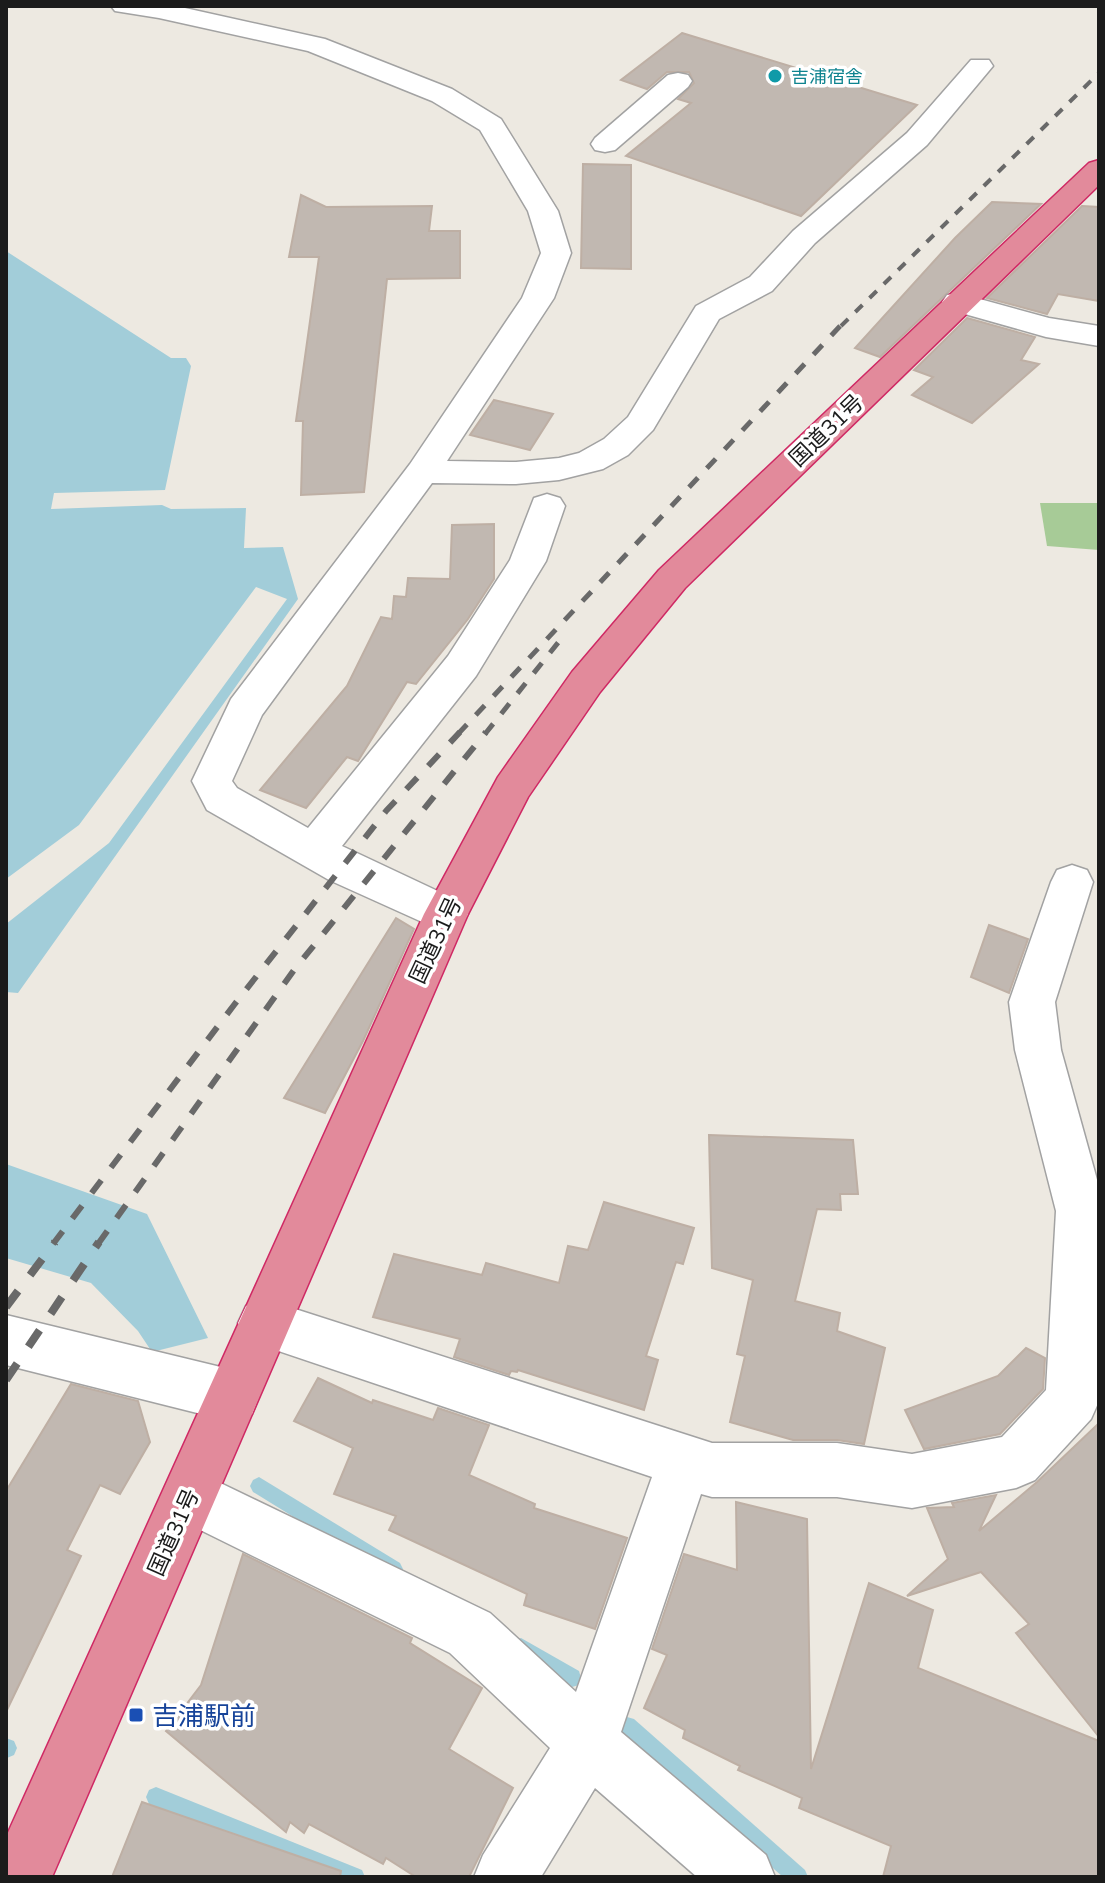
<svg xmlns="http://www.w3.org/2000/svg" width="1105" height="1883" viewBox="0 0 1105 1883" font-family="Mulish,'Noto Sans JP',sans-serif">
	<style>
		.forest { fill: #a7cb97 }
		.water { fill: #a2cdd9 }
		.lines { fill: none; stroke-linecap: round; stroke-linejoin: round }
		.stream { fill: #a2cdd9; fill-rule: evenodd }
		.building { fill: #c1b8b1; stroke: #beafa4; stroke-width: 2 }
		.minor-casing { stroke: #a2a2a2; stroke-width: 3 }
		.highway-casing { stroke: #cf2964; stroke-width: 3 }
		.minor { fill: #fff; fill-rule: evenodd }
		.highway { fill: #e28a9b; fill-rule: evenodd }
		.rail-far3 { stroke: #696969; stroke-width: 4; stroke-dasharray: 10 10; stroke-linecap: butt }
		.rail-far2 { stroke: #696969; stroke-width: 5; stroke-dasharray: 13 13; stroke-linecap: butt }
		.rail-far1 { stroke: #696969; stroke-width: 6; stroke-dasharray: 16 16; stroke-linecap: butt }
		.rail { stroke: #696969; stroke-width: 8; stroke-dasharray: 20 20; stroke-linecap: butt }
		.culture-dot { fill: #0f9aa8; stroke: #fff; stroke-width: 3 }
		.transit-dot { fill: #1a4fb4; stroke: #fff; stroke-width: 3 }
		.labels { text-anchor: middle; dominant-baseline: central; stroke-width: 7; stroke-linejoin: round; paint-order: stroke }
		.far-culture-label { font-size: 18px; fill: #0d838f; stroke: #fff; text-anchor: start }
		.street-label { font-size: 22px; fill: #1b1b1b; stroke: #fff }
		.near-transit-label { font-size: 26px; fill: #164399; stroke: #fff; text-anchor: start }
	</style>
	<rect width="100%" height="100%" fill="#ede9e1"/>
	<path class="forest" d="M1040,503H1099V550L1047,546Z"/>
	<g class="water">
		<path d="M6,251L171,358H186L191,366L165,490L54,493L51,509L162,505L171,509L246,508L244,548L283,547L298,599L18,993L6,992V924L109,843L287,599L256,587L79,825L6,879Z"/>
		<path d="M6,1164L147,1214L208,1338L152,1352L138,1331L91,1283L6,1258Z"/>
	</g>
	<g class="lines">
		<g class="stream">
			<path d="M259,1477L400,1563L403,1569L400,1575L394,1578L388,1575L253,1492L250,1486L253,1480Z"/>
			<path d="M521,1638L579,1671L581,1678L579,1685L572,1687L565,1685L514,1654L512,1647L514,1640Z"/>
			<path d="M627,1717L634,1719L805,1870L808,1877H783L620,1733L618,1726L620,1719Z"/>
			<path d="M6,1738L14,1741L17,1748L14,1755L7,1758Z"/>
			<path d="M156,1787L362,1870L365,1877H330L149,1804L146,1797L149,1790Z"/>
		</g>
	</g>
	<g class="building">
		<path d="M682,33L917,105L801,216L626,156L691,103L678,99L694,83L689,72H667L647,89L621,80Z"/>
		<path d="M583,164L631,165V269L581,268Z"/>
		<path d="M301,195L326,207L432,206L429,231H460V278L387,279L364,492L301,495L303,421H296L319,257H289Z"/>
		<path d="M992,202L1041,204L880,357L855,348L955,238Z"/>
		<path d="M1082,206L1099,207V301L1058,294L1047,314L987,298Z"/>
		<path d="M967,318L1035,337L1021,360L1039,364L972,423L912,395L933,377L914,370Z"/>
		<path d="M494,400L553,414L530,450L470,435Z"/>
		<path d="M494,524V579L468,619L416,684L407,682L358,761L347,757L306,808L260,790L347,686L381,617L392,619L394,596L406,597L408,578L450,579L452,525Z"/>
		<path d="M396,918L414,929L363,1041L325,1113L284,1098Z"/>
		<path d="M989,925L1028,939L1009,993L971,977Z"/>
		<path d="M709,1135L853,1140L858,1194H840L841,1210L817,1209L795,1301L840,1313L837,1331L885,1348L864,1444L837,1440H793L730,1422L745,1356L737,1354L753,1280L712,1268Z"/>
		<path d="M604,1202L694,1228L683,1264L676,1262L646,1356L658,1360L644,1410L518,1370L517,1372L511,1371L509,1375L454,1357L460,1339L373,1317L394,1254L482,1275L486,1263L559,1283L568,1246L588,1250Z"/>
		<path d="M1026,1348L1045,1358L1043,1389L1000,1434L924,1449L905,1410L998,1376Z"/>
		<path d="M318,1378L372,1403L373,1400L433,1420L438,1408L489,1425L469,1475L535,1504L534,1508L627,1538L595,1629L524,1605L527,1594L389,1530L396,1516L334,1494L353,1448L294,1421Z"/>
		<path d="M71,1384L138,1401L150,1442L120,1494L100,1485L67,1550L81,1556L6,1712V1491Z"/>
		<path d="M1099,1423V1737L1016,1633L1029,1624L981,1572L907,1596L948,1559L927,1508L954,1507L952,1503L996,1495L979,1531L1037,1482Z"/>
		<path d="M736,1502L807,1519L811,1769L869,1583L933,1610L918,1668L1099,1741V1877H883L891,1846L799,1808L802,1798L738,1770L740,1766L683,1738L685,1730L644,1708L667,1655L652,1649L684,1554L737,1570Z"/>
		<path d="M243,1554L412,1638L410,1643L482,1688L449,1749L513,1788L469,1877H416L386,1858L383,1864L309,1824L304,1833L290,1822L286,1832L166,1731L201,1685Z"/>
		<path d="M142,1802L341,1871L340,1877H112Z"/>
	</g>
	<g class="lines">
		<defs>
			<g id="minor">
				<path d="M111,6H176L325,39L452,89L501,119L558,211L571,253L554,298L447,461L516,462L559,458L579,453L604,439L628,417L696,306L750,277L793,231L907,133L971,60H989L993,66L927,145L815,243L772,291L719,319L653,430L628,455L603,469L559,480L516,484L432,483L262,715L232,781L237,788L308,828L448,656L510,560L534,498L547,494L560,498L565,506L546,561L476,676L342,846L461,902L468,914L461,926L446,931L431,926L329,880L207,810L192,781L231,699L410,464L522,298L541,253L528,211L480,130L432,101L308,51L159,18L115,11Z"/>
				<path d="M678,73L688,75L692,81L688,87L615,150L605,152L595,150L591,144L595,138L668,75Z"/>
				<path d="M958,293L1049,318L1099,326V346L1046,337L947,309L942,302L947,295Z"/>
				<path d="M1072,865L1087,870L1093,882L1055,1002L1061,1050L1099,1187V1401L1091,1419L1035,1480L1016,1488L912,1508L837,1497H712L701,1494L621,1732L766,1855L775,1877H697L595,1788L541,1877H474L483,1855L550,1748L450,1653L170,1515L162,1496L170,1477L189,1469L208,1477L490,1613L576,1692L652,1477L246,1340L238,1323L246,1306L264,1299L712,1443H837L912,1454L1002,1437L1046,1390L1056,1211L1015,1050L1009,1002L1051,882L1057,870Z"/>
				<path d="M6,1315L233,1370L252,1378L259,1396L252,1414L233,1422L6,1365Z"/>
			</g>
			<path id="highway" d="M1099,160V185L685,588L600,692L528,797L468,914L52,1877H6V1837L424,914L498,777L572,672L659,570L1089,163Z"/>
		</defs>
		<use href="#minor" class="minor-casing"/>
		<use href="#highway" class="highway-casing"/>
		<use href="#minor" class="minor"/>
		<use href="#highway" class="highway"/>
		<path class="rail-far3" d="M841,326L1099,73"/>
		<g class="rail-far2">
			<path d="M458,734L842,324"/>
			<path d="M485,734L561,639"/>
		</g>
		<g class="rail-far1">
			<path d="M53,1244L234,1005L386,811L460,732"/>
			<path d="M98,1244L294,970L486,732"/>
		</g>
		<g class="rail">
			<path d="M6,1307L55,1242"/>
			<path d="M6,1380L99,1242"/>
		</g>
	</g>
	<circle class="culture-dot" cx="775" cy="76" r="8"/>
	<rect class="transit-dot" x="128" y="1707" width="16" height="16" rx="4"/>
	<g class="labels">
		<g class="far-culture-label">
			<text x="791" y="76">吉浦宿舎</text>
		</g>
		<g class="street-label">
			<text transform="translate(826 430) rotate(-44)">国道31号</text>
			<text transform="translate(435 940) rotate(-65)">国道31号</text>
			<text transform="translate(173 1532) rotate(-66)">国道31号</text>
		</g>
		<g class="near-transit-label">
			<text x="152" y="1715">吉浦駅前</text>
		</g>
	</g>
	<rect width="1105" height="1883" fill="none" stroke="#1b1b1b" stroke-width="16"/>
</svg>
